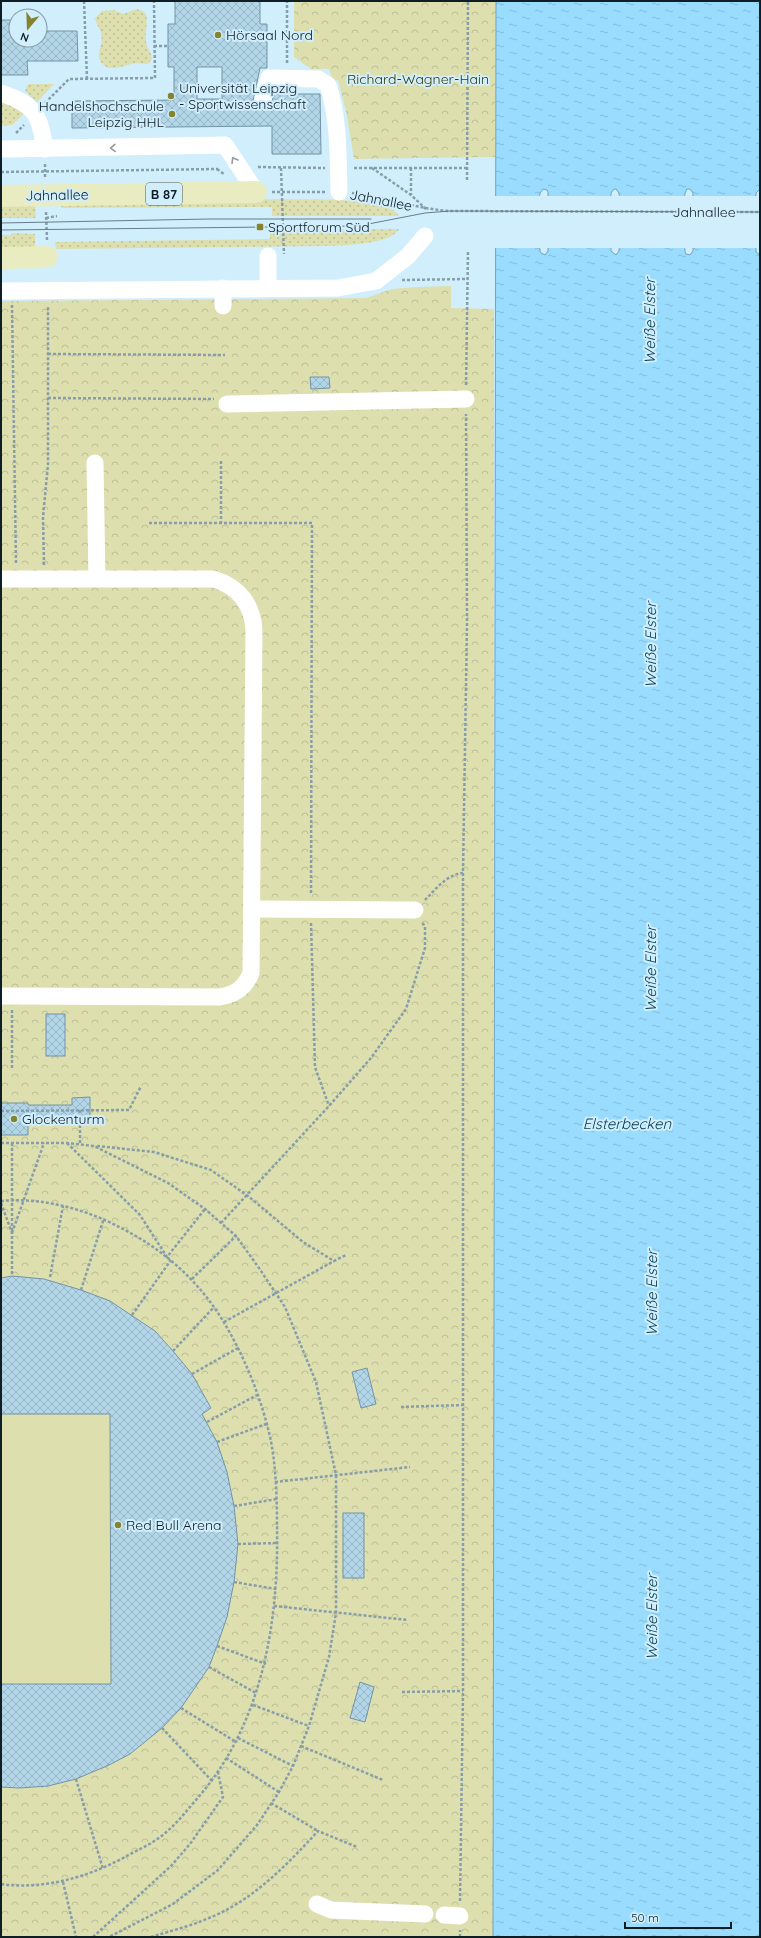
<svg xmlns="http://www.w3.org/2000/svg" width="761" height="1938" viewBox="0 0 761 1938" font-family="Quicksand,sans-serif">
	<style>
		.grass { fill: url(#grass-dots) }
		.park { fill: url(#park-crowns) }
		.pitch { fill: #dddfae }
		.water { fill: url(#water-ripples); stroke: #70a3bd; fill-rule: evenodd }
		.pier { fill: #d1eefd }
		.building { fill: url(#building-cross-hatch); stroke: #7294a6; fill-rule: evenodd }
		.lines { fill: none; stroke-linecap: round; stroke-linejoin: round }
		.path { stroke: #879eaa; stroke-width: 2.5; stroke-dasharray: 3 2; stroke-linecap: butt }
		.minor { stroke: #fff; stroke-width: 17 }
		.major { stroke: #e9ebc0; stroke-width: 22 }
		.tram { stroke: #677c87; stroke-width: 1 }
		.oneway { stroke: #93999c }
		.poi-dot { fill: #83842d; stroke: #d1eefd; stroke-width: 1.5 }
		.labels { text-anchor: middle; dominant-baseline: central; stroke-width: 4; stroke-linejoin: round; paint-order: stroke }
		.shield { fill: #d1eefd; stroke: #495c65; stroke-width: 1 }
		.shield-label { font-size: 13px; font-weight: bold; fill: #0f1d24 }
		.poi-label { font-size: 14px; fill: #0f1d24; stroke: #d1eefd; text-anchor: start }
		.park-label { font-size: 14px; fill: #393a08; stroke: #d1eefd }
		.street-label { font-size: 14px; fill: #0f1d24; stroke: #d1eefd }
		.water-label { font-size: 15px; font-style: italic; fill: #003b51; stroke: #d1eefd }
	</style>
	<defs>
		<pattern id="grass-dots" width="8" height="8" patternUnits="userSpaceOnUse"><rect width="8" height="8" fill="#dddfae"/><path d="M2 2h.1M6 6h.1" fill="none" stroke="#bcbf96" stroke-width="1.8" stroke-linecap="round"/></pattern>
		<pattern id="park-crowns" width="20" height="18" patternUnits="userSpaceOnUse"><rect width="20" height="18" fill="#dddfae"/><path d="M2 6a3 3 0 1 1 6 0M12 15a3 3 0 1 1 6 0" fill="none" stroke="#bcbf96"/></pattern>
		<pattern id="water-ripples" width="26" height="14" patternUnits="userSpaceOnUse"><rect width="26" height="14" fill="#99dcfe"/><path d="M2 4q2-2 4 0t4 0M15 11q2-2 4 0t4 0" fill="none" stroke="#83bcda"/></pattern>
		<pattern id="building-cross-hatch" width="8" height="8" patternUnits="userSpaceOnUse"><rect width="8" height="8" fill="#b2d6e8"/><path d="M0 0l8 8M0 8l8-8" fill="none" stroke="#98b7c7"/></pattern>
	</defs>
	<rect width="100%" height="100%" fill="#d1eefd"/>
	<g class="grass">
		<path d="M136,9L143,11L146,14C148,23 145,31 146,41C146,48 152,52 152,59L148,64L135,63L117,68H108C90,57 105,47 101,33C100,28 96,24 95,18L102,11L113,10L124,14Z"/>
		<path d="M28,84H54L37,102L25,91Z"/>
		<path d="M1,97L27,111L12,125L1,126Z"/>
		<path d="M283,199C304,200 391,196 399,216H272V207L62,208L59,203Z"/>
		<path d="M35,203L36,218H1V204Z"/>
		<path d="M399,229C391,245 342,245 325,246L56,249L55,242L270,239V230Z"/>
		<path d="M11,233L35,234V250H1V235H11Z"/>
	</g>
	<g class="park">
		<path d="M294,1H496L495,157L354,159L346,111L338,80L333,81L329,69H311L294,57Z"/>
		<path d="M451,286V308L494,309L493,1937H1V301L366,298L392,289L417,287Z"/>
	</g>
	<path class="pitch" d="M12,1276C22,1277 34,1277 45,1279C104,1292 157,1324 192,1374C199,1385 205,1397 211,1408L201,1415C220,1437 226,1468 232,1496C235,1511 238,1528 238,1544C239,1580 227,1629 212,1661C207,1671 200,1680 194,1689C149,1754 80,1791 1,1787V1278Z"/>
	<path class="water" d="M496,1H760V189L756,193V252L760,255V1937H493ZM543,189L547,190L548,192V251L545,255L541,253L540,251V193ZM614,189H616L619,193V251L616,255L611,251V193ZM687,189H690L693,193V251L690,255L686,254L685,252V193Z"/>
	<g class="pier">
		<path d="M541,194H542V251L540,248H492L493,196H540Z"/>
		<path d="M546,194L547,196H612L613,194V251L612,248H547L546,251Z"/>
		<path d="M617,194L619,196H685L687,194V251L685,248H619L617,251Z"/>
		<path d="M691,194L692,196H757L758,194V251L757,248H692L691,251Z"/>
	</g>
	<g class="building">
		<path d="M175,1H260V24H267V68H260L253,101L260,107L265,108L270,105L275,94H320L321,154H272V126L72,128V101L174,100V67H168V24H175ZM197,67H222V99H197Z"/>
		<path d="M1,20H16V40H40V31H77L78,61H27L28,75H1Z"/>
		<path d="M310,377H329L330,388L311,389Z"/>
		<rect x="46" y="1014" width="19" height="42"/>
		<path d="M90,1097V1119H28V1135H1V1103H28V1105H72V1098Z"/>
		<path d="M12,1276L44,1279L81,1290L110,1301L155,1331L173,1351L192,1374L211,1408L202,1414L217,1442L227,1472L234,1506L238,1544L234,1582L227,1617L217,1646L209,1667L181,1708L162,1728L130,1754L109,1765L76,1779L48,1786L19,1788L1,1787V1684H111L110,1414H1V1278Z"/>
		<path d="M367,1368L376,1404L361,1408L352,1372Z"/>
		<rect x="343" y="1513" width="21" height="65"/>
		<path d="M360,1682L374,1687L365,1722L350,1718Z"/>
	</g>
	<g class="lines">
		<g class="path">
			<path d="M84,1L87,79"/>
			<path d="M154,46H168"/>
			<path d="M287,63V1"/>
			<path d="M45,103L69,79L155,78L154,1"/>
			<path d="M16,133L24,125"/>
			<path d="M45,164V179"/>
			<path d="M258,167L325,168"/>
			<path d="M281,168L284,254"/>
			<path d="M354,168H467"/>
			<path d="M372,168L411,195L426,209"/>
			<path d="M411,168V195"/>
			<path d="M217,169L224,174"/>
			<path d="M1,172L218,169"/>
			<path d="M467,180L468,1"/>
			<path d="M272,192H325"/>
			<path d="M352,193C386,197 417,209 450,211L760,212"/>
			<path d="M46,212L47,241"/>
			<path d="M46,218L57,216"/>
			<path d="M402,280L468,279"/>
			<path d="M12,305L16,564"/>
			<path d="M48,354L225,355"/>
			<path d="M466,385L468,250"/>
			<path d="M48,398L214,399"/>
			<path d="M221,461V523"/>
			<path d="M149,523H312L311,894"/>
			<path d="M44,565L43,517L48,464V306"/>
			<path d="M425,900C436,889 447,874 463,873"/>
			<path d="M311,923L315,1067L329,1106"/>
			<path d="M12,1068V1010"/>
			<path d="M80,1110V1144"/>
			<path d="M1,1111L129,1110L141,1086"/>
			<path d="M1,1143H67L94,1146L168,1183L205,1209L236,1236L259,1268L285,1307L316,1382L336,1475V1613L329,1657L309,1726L293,1766L279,1792L257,1825L218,1870L173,1904L109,1937"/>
			<path d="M12,1143V1231"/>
			<path d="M67,1143L140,1215L167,1257L205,1209"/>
			<path d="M97,1146L154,1152L211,1170L248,1196L303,1242L334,1261L346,1255"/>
			<path d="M1,1201C41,1197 86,1209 121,1228C163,1249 199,1281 223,1321C245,1357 262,1400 271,1441C276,1469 277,1498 277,1526C279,1624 262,1726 195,1801C184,1814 174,1827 160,1837C150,1845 137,1850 125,1857C88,1877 44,1890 1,1884"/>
			<path d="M1,1203L12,1233V1276"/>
			<path d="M221,1223L329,1106L371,1058L406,1009L425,948V927L422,922"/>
			<path d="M12,1233L44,1143"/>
			<path d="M50,1277L63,1206"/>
			<path d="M192,1279L236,1236"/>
			<path d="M81,1290L104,1218"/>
			<path d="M132,1315L171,1260"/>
			<path d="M224,1322L334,1261"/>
			<path d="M173,1351L214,1307"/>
			<path d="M192,1374L238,1348"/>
			<path d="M401,1407L463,1405"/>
			<path d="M207,1422L257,1395"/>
			<path d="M217,1442L266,1424"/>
			<path d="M275,1482L410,1467"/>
			<path d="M234,1506L277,1499"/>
			<path d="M238,1544L278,1543"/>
			<path d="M234,1582L276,1589"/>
			<path d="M274,1606L408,1620"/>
			<path d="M217,1646L266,1664"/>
			<path d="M209,1667L256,1693"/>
			<path d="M402,1692L463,1691"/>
			<path d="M253,1705L309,1726"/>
			<path d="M181,1708L236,1742"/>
			<path d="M162,1728L213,1782"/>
			<path d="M238,1738L293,1766"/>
			<path d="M301,1746L383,1780"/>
			<path d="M226,1758L279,1792"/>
			<path d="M76,1779L103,1869"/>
			<path d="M271,1803L318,1831"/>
			<path d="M63,1882L76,1937"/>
			<path d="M460,1901L463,1691V873L467,622L466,414"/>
			<path d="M93,1937L171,1866L190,1844L223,1797L218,1772"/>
			<path d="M151,1937C170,1931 191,1926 209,1918C252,1901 287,1865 318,1831L357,1847"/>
			<path d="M460,1937V1930"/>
		</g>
		<g class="minor">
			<path d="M1,93C36,105 39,114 45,149"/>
			<path d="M263,98L269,78L318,79L328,85C339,118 338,156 339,192"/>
			<path d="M1,149L225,145L256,192"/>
			<path d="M268,256V288"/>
			<path d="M223,288V306"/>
			<path d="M1,291L338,288L376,281L408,256L425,236"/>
			<path d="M227,404L466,399"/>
			<path d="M95,463L97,579"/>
			<path d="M1,579H214C239,587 253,605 254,631L251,973C245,988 235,995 219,997L1,996"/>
			<path d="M252,909L415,910"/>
			<path d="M317,1904L331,1910L425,1914"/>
			<path d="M444,1915L460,1916"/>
		</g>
		<g class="major">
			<path d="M1,196L256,192"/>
			<path d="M1,258L47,257"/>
		</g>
		<g class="tram">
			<path d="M1,223L209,219H371"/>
			<path d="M1,230L358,226L425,213L450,211L760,212"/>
		</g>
	</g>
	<defs><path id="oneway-chevron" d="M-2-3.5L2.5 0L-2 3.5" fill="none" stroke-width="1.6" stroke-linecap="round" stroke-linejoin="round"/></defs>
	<g class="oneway">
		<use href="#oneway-chevron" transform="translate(113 148) rotate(178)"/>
		<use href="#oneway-chevron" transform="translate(234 160) rotate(-121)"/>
	</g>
	<g class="poi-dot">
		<circle cx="218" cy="35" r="4"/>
		<circle cx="171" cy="96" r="4"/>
		<circle cx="172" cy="114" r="4"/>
		<rect x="256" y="223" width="8" height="8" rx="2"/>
		<circle cx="14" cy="1119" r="4"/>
		<circle cx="118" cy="1525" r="4"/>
	</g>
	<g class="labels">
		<rect class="shield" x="146" y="183" width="36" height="22" rx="3"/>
		<g class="shield-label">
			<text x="164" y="194">B 87</text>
		</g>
		<g class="poi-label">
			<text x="226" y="35">Hörsaal Nord</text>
			<text x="179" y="88">Universität Leipzig<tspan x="179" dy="16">- Sportwissenschaft</tspan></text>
			<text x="164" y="106" text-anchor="end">Handelshochschule<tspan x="164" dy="16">Leipzig HHL</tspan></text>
			<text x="268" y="227">Sportforum Süd</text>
			<text x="22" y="1119">Glockenturm</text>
			<text x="126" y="1525">Red Bull Arena</text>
		</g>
		<g class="park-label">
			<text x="418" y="79">Richard-Wagner-Hain</text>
		</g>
		<g class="street-label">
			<text transform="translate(57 195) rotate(-1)">Jahnallee</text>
			<text transform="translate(381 200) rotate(11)">Jahnallee</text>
			<text x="704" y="212">Jahnallee</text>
		</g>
		<g class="water-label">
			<text transform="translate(649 321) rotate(-90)">Weiße Elster</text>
			<text transform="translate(650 645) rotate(-90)">Weiße Elster</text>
			<text transform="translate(650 969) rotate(-90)">Weiße Elster</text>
			<text x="627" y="1123">Elsterbecken</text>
			<text transform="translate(651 1293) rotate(-90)">Weiße Elster</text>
			<text transform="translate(651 1617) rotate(-90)">Weiße Elster</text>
		</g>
	</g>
	<rect width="761" height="1938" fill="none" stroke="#0f1d24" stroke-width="4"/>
	<g transform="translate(28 28) rotate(199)"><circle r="19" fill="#d1eefd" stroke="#839aa6"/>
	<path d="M0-3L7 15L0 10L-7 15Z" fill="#83842d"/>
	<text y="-6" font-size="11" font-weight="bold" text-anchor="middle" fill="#0f1d24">N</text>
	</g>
	<path d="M625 1922v6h106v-6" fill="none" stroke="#0f1d24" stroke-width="2"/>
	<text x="631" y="1922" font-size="12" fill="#0f1d24" stroke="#d1eefd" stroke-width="3" paint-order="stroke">50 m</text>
</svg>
